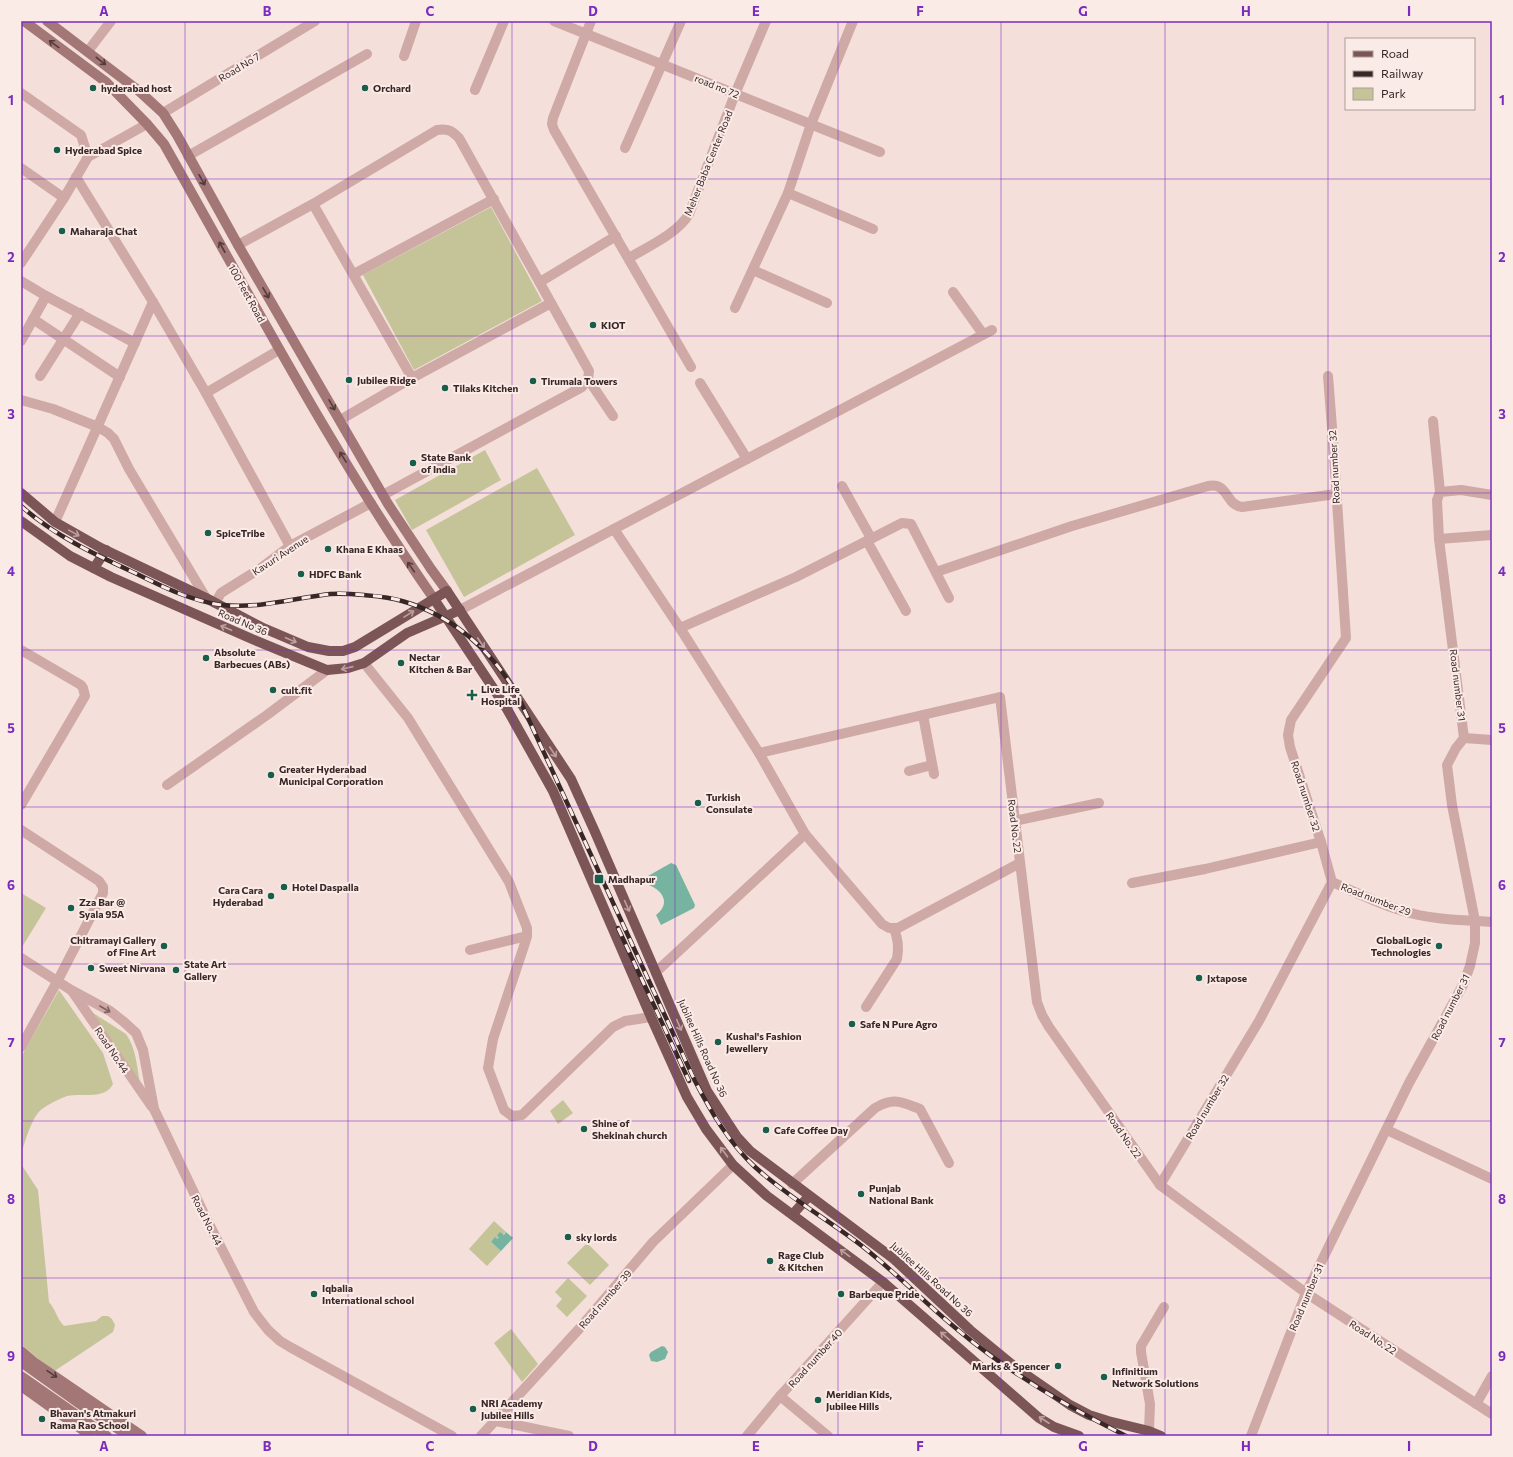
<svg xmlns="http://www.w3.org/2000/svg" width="1513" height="1457" viewBox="0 0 1513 1457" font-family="Commissioner,sans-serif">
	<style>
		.green { fill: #c5c499 }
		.water { fill: #76b4a1 }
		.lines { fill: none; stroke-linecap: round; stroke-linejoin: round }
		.minor { stroke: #cea9a5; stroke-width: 10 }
		.tertiary { stroke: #cea9a5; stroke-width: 10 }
		.secondary { stroke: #a27776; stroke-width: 10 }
		.primary { stroke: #7c5657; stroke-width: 10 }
		.rail-casing { stroke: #392728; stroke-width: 4.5 }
		.rail { stroke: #fbebe7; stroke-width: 3; stroke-dasharray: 9; stroke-linecap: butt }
		.oneway { stroke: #533b3c }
		.oneway2 { stroke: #bca09f }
		.oneway3 { stroke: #7c6260 }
		.grid { fill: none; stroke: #7b2cbf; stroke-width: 1; stroke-opacity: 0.55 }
		.poi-dot { fill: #185e4b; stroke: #fbebe7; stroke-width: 1.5 }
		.labels { text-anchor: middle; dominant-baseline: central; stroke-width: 4; stroke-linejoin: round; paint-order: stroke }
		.street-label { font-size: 10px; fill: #392728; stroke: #fbebe7 }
		.poi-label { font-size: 10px; font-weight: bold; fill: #392728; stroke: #fbebe7; text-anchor: start }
		.neatline { fill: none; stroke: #7b2cbf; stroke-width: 1.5 }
		.grid-label { font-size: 13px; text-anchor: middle; font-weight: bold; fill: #7b2cbf }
	</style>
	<rect width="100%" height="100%" fill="#f4dfda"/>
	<g class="green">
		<path d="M491,207L542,301L414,370L363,275Z"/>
		<path d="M485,450L501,480L412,530L395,500Z"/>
		<path d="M537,468L575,535L464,597L426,530Z"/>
		<path d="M21,893L46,908L22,947L21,946Z"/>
		<path d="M59,990L103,1053L113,1084C105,1100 82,1093 67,1096C61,1098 47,1105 42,1109C32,1116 25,1142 21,1154V1057Z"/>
		<path d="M90,1011L126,1034C136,1048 137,1067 140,1083Z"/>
		<path d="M563,1100L573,1113L558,1124L550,1111Z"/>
		<path d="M21,1164L38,1190L49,1302C56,1310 57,1319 64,1326L96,1321L102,1316H108L112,1319L115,1325L113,1332L53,1372L21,1344Z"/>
		<path d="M494,1221L506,1232L497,1240L491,1242L501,1251L487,1266L469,1249Z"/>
		<path d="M587,1243L609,1265L590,1285L567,1263Z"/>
		<path d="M568,1278L587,1296L567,1317L556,1306L562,1299L555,1292Z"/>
		<path d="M511,1329L538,1364L522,1382L494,1343Z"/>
	</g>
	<g class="water">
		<path d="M671,863L676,865L695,905L694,908L661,925L656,915C672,903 662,889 646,884L645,880L648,876Z"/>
		<path d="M500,1232L504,1235L506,1232L513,1238L501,1251L491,1242L495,1237L497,1239L499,1238L497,1235Z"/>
		<path d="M662,1346L665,1347L668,1352L665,1359L657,1362L651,1361L649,1355L651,1352Z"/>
	</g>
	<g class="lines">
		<g class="minor">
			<path d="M554,21L880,152"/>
			<path d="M591,21L553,118L552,124L554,130L691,367"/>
			<path d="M88,51L111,21"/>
			<path d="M404,56L416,21"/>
			<path d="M475,90L504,21"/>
			<path d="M21,93L81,135L88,157"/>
			<path d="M163,113L315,21"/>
			<path d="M625,148L681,21"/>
			<path d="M188,156L367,54"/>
			<path d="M21,168L64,198"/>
			<path d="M76,177L153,302L206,393L290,546"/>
			<path d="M788,193L873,229"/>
			<path d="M313,204L412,378"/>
			<path d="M238,245L313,204L437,130C448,128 452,131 459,138L589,371L588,379L582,387L383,495"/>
			<path d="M629,258C649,246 678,233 689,214L735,94L766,21"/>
			<path d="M21,263L64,198L88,157L147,124"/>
			<path d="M753,270L827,303"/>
			<path d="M354,274L494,199"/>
			<path d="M21,281L46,296L135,343"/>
			<path d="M540,282L616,236"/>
			<path d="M953,292L983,334"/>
			<path d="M735,308L788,193L811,124L853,21"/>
			<path d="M33,319L120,377"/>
			<path d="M21,341L46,296"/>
			<path d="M40,376L80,313"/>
			<path d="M588,379L613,416"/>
			<path d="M700,383L747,459"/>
			<path d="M206,393L279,350"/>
			<path d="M21,400L53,409L98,427L108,433L114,439L129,469L206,598"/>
			<path d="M340,420L412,378L551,303"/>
			<path d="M1433,421L1440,492"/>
			<path d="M842,486L871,538"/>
			<path d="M55,522L153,302"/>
			<path d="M614,529L680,628L759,753L805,834L656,972"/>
			<path d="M1439,539L1492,535"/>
			<path d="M867,541L906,611"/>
			<path d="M936,572L1072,526L1208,486C1229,482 1225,505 1242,507L1336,494"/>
			<path d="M215,603L221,593L261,568L290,546L371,503"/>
			<path d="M460,610L992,330"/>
			<path d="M680,628L796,577L902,523L911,524L949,598"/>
			<path d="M21,650L81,685L83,688L85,696L21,805"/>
			<path d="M364,663L408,718L509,882L527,928V936L524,946L493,1039L488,1068L504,1110L512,1116L522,1115L613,1027L625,1021L651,1017"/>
			<path d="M923,715L934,774"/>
			<path d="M1464,738L1492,740"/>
			<path d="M759,753L1000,697L1037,1002L1042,1015L1049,1027L1160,1185L1306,1293L1492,1414"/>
			<path d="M909,771L932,765"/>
			<path d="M167,785L267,715L327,670"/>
			<path d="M1014,821L1099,803"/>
			<path d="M21,830L99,881L103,887V893L58,980L21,1047"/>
			<path d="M805,834L882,924L889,928H898L1020,863"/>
			<path d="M1332,882C1355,892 1379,904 1403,911C1432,920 1463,920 1492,922"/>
			<path d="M1132,883L1205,869L1321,842"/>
			<path d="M470,950L527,936"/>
			<path d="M866,1007L897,959C899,947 898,940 894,928"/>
			<path d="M1387,1130L1492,1179"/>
			<path d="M792,1184L875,1108C894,1097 901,1102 920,1109L949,1163"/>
			<path d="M1160,1185L1259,1021L1332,882L1321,842L1290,747L1288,735L1291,720L1346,638L1333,440L1328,376"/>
			<path d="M780,1396L828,1436"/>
			<path d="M1476,1404L1492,1376"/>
			<path d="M1149,1431L1150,1404L1141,1352V1346L1164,1307"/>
			<path d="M747,1436L780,1396L883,1282"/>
			<path d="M1251,1436L1306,1293L1409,1083L1463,985L1470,966L1475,943V921L1452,805L1447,765L1456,748L1464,738L1439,539L1437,500L1440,492L1461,490L1492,495"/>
		</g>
		<g class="tertiary">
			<path d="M21,958L71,990L110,1011L124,1022L136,1033L143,1050L154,1109L205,1216L254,1312L268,1330L280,1341L290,1347L452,1436"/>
			<path d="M72,991L152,1107"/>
			<path d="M496,1421L569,1436"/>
			<path d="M481,1436L579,1329L653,1242L733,1165"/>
		</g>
		<g class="secondary">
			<path d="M24,21L106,82L147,124L164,144C251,297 333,454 434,599"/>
			<path d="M47,21L139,91L163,113L177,135L238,245L388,504L431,569L447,591"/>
			<path d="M21,1351L35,1363L142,1436"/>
			<path d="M21,1362L77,1402L129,1436"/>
			<path d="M21,1376L107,1436"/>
			<path d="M21,1386L91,1436"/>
		</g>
		<g class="primary">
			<path d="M21,493L55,522L101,548L206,598L261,627L308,647L329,651H343L355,647L447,591L571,779L595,832L707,1091L737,1137L750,1151L894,1259L970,1330L1015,1367L1070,1405L1089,1415L1108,1421L1149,1431L1161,1436"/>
			<path d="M21,521L70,556L111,577L252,639L327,670L348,668L364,663L407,633L460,610"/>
			<path d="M94,568L106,550"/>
			<path d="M434,599L507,709L553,791L651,1017L687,1097L706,1129L733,1165L767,1196L883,1282L1039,1418L1054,1427L1079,1436"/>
			<path d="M793,1214L809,1196"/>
		</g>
		<defs>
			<g id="rail">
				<path d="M21,506C55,536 94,554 135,573C163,587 191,601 222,605C259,609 295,598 330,594C341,593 353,594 364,595C376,596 390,597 402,601C452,615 491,650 517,694L695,1081C711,1112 729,1143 755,1167C788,1197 827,1219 862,1246C895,1272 925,1303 958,1330C1009,1373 1066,1406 1126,1436"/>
				<path d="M618,928L689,1081"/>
			</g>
		</defs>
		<use href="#rail" class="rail-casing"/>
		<use href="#rail" class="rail"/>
	</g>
	<defs><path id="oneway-shaft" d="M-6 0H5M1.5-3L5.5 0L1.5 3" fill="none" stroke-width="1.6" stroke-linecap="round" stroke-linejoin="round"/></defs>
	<g class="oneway">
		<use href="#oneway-shaft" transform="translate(54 44) rotate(-144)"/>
		<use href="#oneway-shaft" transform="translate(101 61) rotate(38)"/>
		<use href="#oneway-shaft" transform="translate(202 180) rotate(61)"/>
		<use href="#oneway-shaft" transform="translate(222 247) rotate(-119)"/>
		<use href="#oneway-shaft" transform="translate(266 293) rotate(60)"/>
		<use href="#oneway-shaft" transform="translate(332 405) rotate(60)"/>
		<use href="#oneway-shaft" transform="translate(343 457) rotate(-122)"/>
		<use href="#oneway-shaft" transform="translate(411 567) rotate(-125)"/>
		<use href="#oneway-shaft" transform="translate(52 1374) rotate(34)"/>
	</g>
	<g class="oneway2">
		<use href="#oneway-shaft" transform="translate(74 533) rotate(29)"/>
		<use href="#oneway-shaft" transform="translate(409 614) rotate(-32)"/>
		<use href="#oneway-shaft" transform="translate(226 628) rotate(-157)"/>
		<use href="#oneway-shaft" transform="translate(291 640) rotate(23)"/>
		<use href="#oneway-shaft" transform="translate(481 643) rotate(57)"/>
		<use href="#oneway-shaft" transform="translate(347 668) rotate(167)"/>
		<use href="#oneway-shaft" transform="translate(553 752) rotate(57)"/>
		<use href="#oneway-shaft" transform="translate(627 906) rotate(66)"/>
		<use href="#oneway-shaft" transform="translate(679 1025) rotate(67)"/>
		<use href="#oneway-shaft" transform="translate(724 1152) rotate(-127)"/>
		<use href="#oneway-shaft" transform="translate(845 1253) rotate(-143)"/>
		<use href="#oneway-shaft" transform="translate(945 1336) rotate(-139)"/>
		<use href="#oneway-shaft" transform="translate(1044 1420) rotate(-147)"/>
	</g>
	<use class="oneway3" href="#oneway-shaft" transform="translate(105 1009) rotate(30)"/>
	<path class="grid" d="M185,21V1436M348,21V1436M512,21V1436M675,21V1436M838,21V1436M1001,21V1436M1165,21V1436M1328,21V1436M21,179H1492M21,336H1492M21,493H1492M21,650H1492M21,807H1492M21,964H1492M21,1121H1492M21,1278H1492"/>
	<g class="poi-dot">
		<circle cx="93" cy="88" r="4"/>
		<circle cx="365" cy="88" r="4"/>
		<circle cx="57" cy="150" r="4"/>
		<circle cx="62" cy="231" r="4"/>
		<circle cx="593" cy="325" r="4"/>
		<circle cx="349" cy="380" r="4"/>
		<circle cx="533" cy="381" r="4"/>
		<circle cx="445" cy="388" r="4"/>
		<circle cx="413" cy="463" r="4"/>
		<circle cx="208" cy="533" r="4"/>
		<circle cx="328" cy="549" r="4"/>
		<circle cx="301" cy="574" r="4"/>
		<circle cx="206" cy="658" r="4"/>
		<circle cx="401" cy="663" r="4"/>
		<circle cx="273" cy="690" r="4"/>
		<path d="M470 689h4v4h4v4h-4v4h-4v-4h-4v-4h4z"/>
		<circle cx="271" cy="775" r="4"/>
		<circle cx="698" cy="803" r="4"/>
		<rect x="594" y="874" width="10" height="10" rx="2"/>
		<circle cx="284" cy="887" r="4"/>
		<circle cx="271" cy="896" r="4"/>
		<circle cx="71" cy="908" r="4"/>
		<circle cx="164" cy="946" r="4"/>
		<circle cx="1439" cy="946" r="4"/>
		<circle cx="91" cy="968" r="4"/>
		<circle cx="176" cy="970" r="4"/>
		<circle cx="1199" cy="978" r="4"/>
		<circle cx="852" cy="1024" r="4"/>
		<circle cx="718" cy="1042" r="4"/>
		<circle cx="584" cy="1129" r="4"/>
		<circle cx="766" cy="1130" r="4"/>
		<circle cx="861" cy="1194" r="4"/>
		<circle cx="568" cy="1237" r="4"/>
		<circle cx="770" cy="1261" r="4"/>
		<circle cx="314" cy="1294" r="4"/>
		<circle cx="841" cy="1294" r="4"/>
		<circle cx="1058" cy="1366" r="4"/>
		<circle cx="1104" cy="1377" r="4"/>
		<circle cx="818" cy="1400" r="4"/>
		<circle cx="473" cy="1409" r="4"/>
		<circle cx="42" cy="1419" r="4"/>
	</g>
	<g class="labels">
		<g class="street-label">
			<text transform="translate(239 67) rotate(-31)">Road No 7</text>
			<text transform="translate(717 86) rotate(22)">road no 72</text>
			<text transform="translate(708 163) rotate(-68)">Meher Baba Center Road</text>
			<text transform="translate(247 293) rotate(61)">100 Feet Road</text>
			<text transform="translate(1334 467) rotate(-93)">Road number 32</text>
			<text transform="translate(280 555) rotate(-33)">Kavuri Avenue</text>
			<text transform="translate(243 622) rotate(23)">Road No 36</text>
			<text transform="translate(1458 685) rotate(83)">Road number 31</text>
			<text transform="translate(1306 796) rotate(72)">Road number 32</text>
			<text transform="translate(1015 826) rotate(83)">Road No. 22</text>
			<text transform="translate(1376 899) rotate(21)">Road number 29</text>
			<text transform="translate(1450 1007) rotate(-63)">Road number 31</text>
			<text transform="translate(703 1048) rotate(66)">Jubilee Hills Road No 36</text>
			<text transform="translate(112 1050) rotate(56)">Road No.44</text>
			<text transform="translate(1207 1107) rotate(-59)">Road number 32</text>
			<text transform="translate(1124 1135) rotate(55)">Road No. 22</text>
			<text transform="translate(207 1220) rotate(63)">Road No. 44</text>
			<text transform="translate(932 1279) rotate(42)">Jubilee Hills Road No 36</text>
			<text transform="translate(1306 1297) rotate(-67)">Road number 31</text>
			<text transform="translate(605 1299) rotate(-49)">Road number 39</text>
			<text transform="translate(1373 1337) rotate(33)">Road No. 22</text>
			<text transform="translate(815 1358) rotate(-48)">Road number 40</text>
		</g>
		<g class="poi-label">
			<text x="101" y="88">hyderabad host</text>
			<text x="373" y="88">Orchard</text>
			<text x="65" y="150">Hyderabad Spice</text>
			<text x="70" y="231">Maharaja Chat</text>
			<text x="601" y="325">KIOT</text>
			<text x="357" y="380">Jubilee Ridge</text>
			<text x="541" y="381">Tirumala Towers</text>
			<text x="453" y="388">Tilaks Kitchen</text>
			<text x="421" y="457">State Bank<tspan x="421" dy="12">of India</tspan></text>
			<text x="216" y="533">SpiceTribe</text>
			<text x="336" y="549">Khana E Khaas</text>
			<text x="309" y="574">HDFC Bank</text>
			<text x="214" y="652">Absolute<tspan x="214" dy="12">Barbecues (ABs)</tspan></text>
			<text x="409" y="657">Nectar<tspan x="409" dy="12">Kitchen &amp; Bar</tspan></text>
			<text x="481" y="689">Live Life<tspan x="481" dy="12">Hospital</tspan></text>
			<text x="281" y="690">cult.fit</text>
			<text x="279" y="769">Greater Hyderabad<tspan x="279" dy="12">Municipal Corporation</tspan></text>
			<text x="706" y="797">Turkish<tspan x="706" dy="12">Consulate</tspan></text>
			<text x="608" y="879">Madhapur</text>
			<text x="292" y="887">Hotel Daspalla</text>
			<text x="263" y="890" text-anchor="end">Cara Cara<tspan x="263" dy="12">Hyderabad</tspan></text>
			<text x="79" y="902">Zza Bar @<tspan x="79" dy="12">Syala 95A</tspan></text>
			<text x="156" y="940" text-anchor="end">Chitramayi Gallery<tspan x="156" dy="12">of Fine Art</tspan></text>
			<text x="1431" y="940" text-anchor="end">GlobalLogic<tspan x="1431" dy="12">Technologies</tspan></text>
			<text x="184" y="964">State Art<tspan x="184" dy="12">Gallery</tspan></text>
			<text x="99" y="968">Sweet Nirvana</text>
			<text x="1207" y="978">Jxtapose</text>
			<text x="860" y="1024">Safe N Pure Agro</text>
			<text x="726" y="1036">Kushal's Fashion<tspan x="726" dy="12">Jewellery</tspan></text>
			<text x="592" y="1123">Shine of<tspan x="592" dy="12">Shekinah church</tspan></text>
			<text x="774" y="1130">Cafe Coffee Day</text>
			<text x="869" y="1188">Punjab<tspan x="869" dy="12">National Bank</tspan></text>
			<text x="576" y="1237">sky lords</text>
			<text x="778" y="1255">Rage Club<tspan x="778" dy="12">&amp; Kitchen</tspan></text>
			<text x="322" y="1288">Iqbalia<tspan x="322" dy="12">International school</tspan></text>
			<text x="849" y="1294">Barbeque Pride</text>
			<text x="1050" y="1366" text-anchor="end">Marks &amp; Spencer</text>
			<text x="1112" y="1371">Infinitium<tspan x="1112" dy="12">Network Solutions</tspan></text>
			<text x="826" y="1394">Meridian Kids,<tspan x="826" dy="12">Jubilee Hills</tspan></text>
			<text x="481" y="1403">NRI Academy<tspan x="481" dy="12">Jubilee Hills</tspan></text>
			<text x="50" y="1413">Bhavan's Atmakuri<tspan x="50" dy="12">Rama Rao School</tspan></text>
		</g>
	</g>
	<rect width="1513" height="1457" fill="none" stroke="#fbebe7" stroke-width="44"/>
	<rect x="1345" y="38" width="130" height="72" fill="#fbebe7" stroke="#ad9d9b"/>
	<rect x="1353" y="51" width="20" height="6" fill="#7c5657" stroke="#ad9d9b"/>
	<text x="1381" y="58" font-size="12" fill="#392728">Road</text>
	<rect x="1353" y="71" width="20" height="6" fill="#392728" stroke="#ad9d9b"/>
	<text x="1381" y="78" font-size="12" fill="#392728">Railway</text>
	<rect x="1353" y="88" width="20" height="12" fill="#c5c499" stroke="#ad9d9b"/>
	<text x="1381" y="98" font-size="12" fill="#392728">Park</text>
	<rect x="22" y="22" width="1469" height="1413" class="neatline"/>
	<g class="grid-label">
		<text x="104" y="16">A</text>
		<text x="267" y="16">B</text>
		<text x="430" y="16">C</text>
		<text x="593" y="16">D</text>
		<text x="756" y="16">E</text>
		<text x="920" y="16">F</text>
		<text x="1083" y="16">G</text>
		<text x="1246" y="16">H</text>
		<text x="1409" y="16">I</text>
		<text x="11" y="105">1</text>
		<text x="1502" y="105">1</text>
		<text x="11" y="262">2</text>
		<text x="1502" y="262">2</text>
		<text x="11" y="419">3</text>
		<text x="1502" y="419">3</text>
		<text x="11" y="576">4</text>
		<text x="1502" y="576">4</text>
		<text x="11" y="733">5</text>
		<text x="1502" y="733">5</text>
		<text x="11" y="890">6</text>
		<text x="1502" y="890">6</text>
		<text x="11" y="1047">7</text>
		<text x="1502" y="1047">7</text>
		<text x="11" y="1204">8</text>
		<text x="1502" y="1204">8</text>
		<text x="11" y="1361">9</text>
		<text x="1502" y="1361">9</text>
		<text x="104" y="1451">A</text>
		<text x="267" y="1451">B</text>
		<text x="430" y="1451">C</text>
		<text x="593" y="1451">D</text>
		<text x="756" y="1451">E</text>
		<text x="920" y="1451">F</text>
		<text x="1083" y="1451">G</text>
		<text x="1246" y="1451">H</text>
		<text x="1409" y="1451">I</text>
	</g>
</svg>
